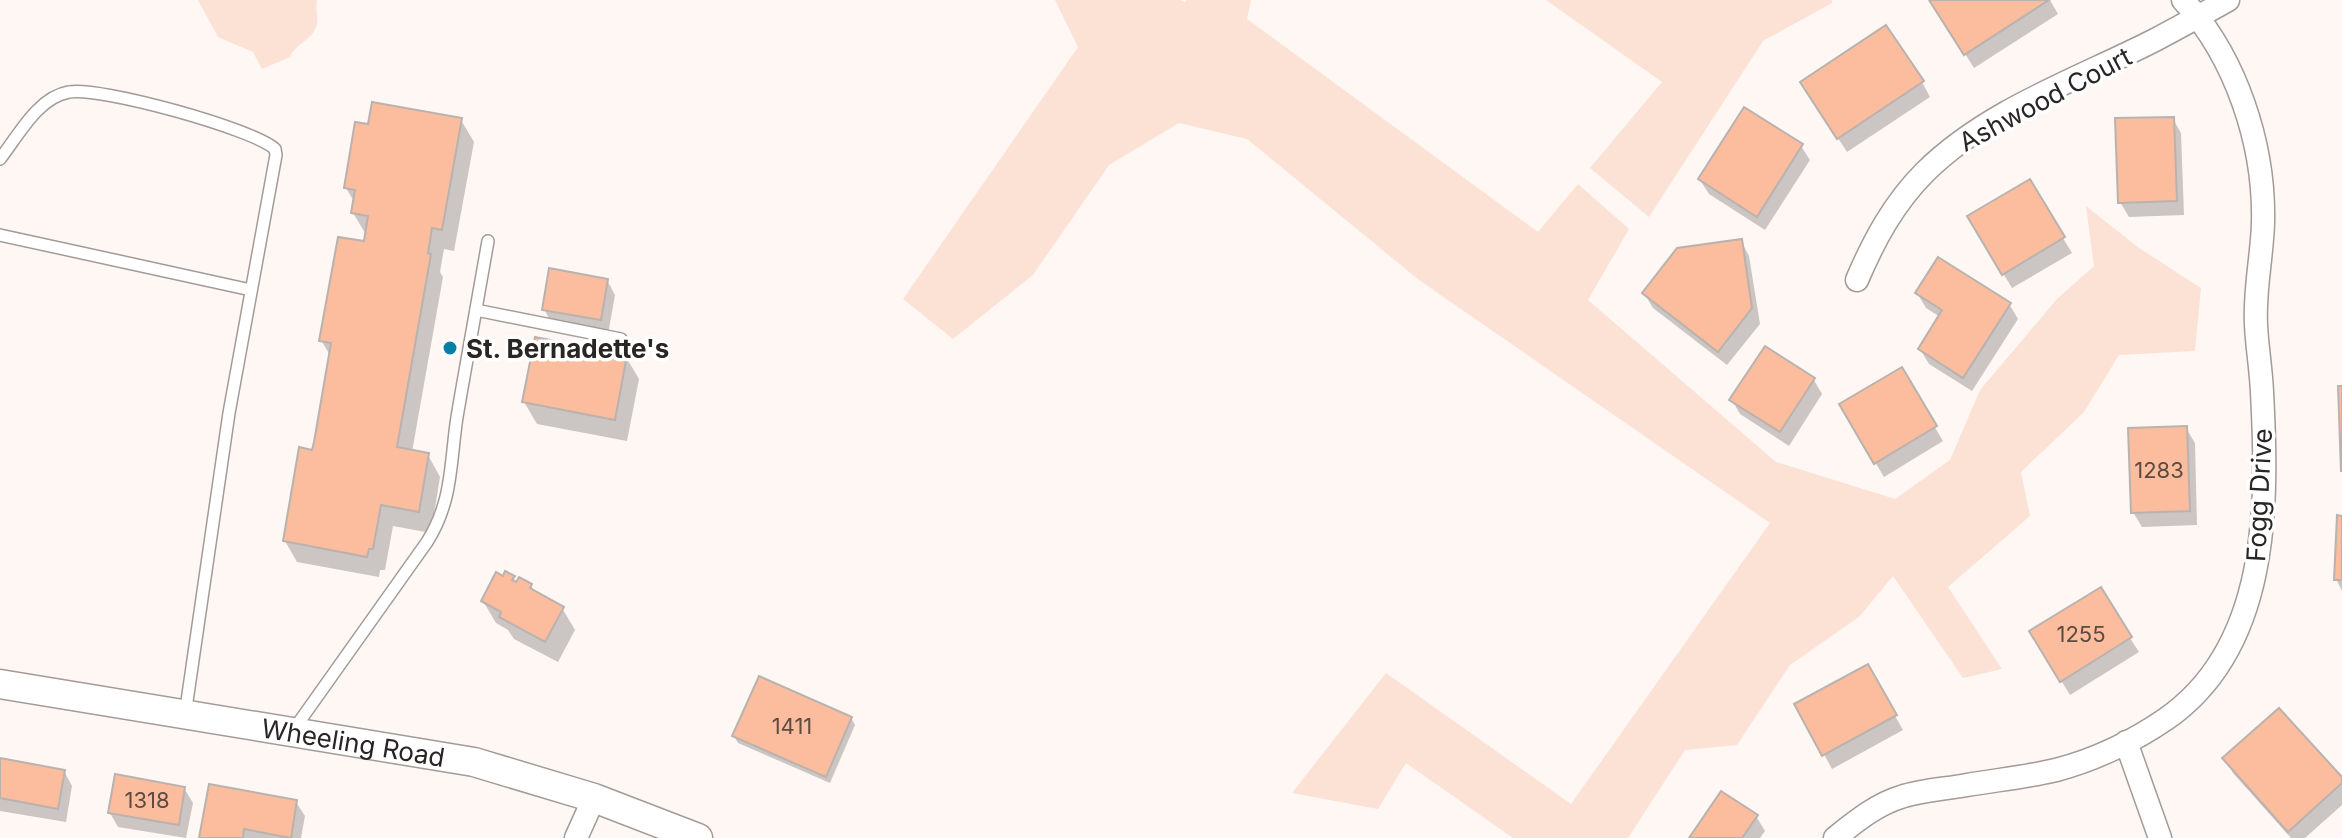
<svg xmlns="http://www.w3.org/2000/svg" width="2342" height="838" viewBox="0 0 2342 838" font-family="Inter,sans-serif">
	<style>
		.green { fill: #fbe2d5 }
		.shadow { fill: #0003 }
		.building { fill: #fbbd9e; stroke: #bab2ae; stroke-width: 2 }
		.lines { fill: none; stroke-linecap: round; stroke-linejoin: round }
		.service-casing { stroke: #a29b97; stroke-width: 14 }
		.minor-casing { stroke: #a29b97; stroke-width: 25 }
		.tertiary-casing { stroke: #a29b97; stroke-width: 31 }
		.service { stroke: #fff; stroke-width: 11 }
		.minor { stroke: #fff; stroke-width: 22 }
		.tertiary { stroke: #fff; stroke-width: 28 }
		.poi-dot { fill: #0580a6; stroke: #fff; stroke-width: 3 }
		.labels { text-anchor: middle; dominant-baseline: central; stroke-width: 7; stroke-linejoin: round; paint-order: stroke }
		.number-label { font-size: 22px; fill: #5d4b42 }
		.street-label { font-size: 26px; fill: #282524; stroke: #fff }
		.poi-label { font-size: 26px; font-weight: bold; fill: #282524; stroke: #fff; text-anchor: start }
	</style>
	<rect width="100%" height="100%" fill="#fef7f4"/>
	<g class="green">
		<path d="M198,0H317C315,9 319,18 316,27C311,41 296,43 290,57L262,69L253,52L218,37Z"/>
		<path d="M1055,0H1181L1185,2L1186,0H1251L1247,19L1538,232L1578,184L1629,229L1588,300L1776,462L1895,499L1950,460L1980,390L2057,299L2094,266L2086,206L2139,248L2201,288L2195,351L2119,355L2084,412L2021,472L2030,516L1948,587L2002,669L1963,678L1893,576L1859,617L1790,665L1737,745L1685,750L1628,838H1513L1406,763L1378,809L1292,793L1386,673L1571,804L1770,523L1419,280L1247,139L1179,123L1109,165L1033,275L953,339L903,299L1078,47Z"/>
		<path d="M1546,0H1832V3L1763,41L1649,217L1590,168L1662,82Z"/>
	</g>
	<g class="shadow">
		<path d="M1931,0H2050L2058,14L1974,68Z"/>
		<path d="M1922,82L1930,97L1847,152L1811,97Z"/>
		<path d="M2173,119L2181,133L2184,215L2129,217L2120,202Z"/>
		<path d="M461,120L474,142L454,251L444,249L440,272L443,277L412,452L428,455L440,477L431,533L393,526L385,570H380L379,577L297,562L285,541L313,452L331,357L321,340L367,236L353,213L355,203L346,188L370,126Z"/>
		<path d="M1801,146L1810,160L1765,230L1709,194L1700,180Z"/>
		<path d="M2029,182L2072,253L2012,288L1969,217Z"/>
		<path d="M1741,241L1749,256L1760,324L1727,365L1653,308L1644,293Z"/>
		<path d="M607,280L615,295L608,334L552,324L544,309Z"/>
		<path d="M1917,293L2009,304L2018,319L1972,391L1929,364L1920,349L1940,317L1926,308Z"/>
		<path d="M626,357L639,379L627,441L537,424L524,402Z"/>
		<path d="M1901,370L1943,441L1884,477L1841,405Z"/>
		<path d="M1814,380L1822,394L1789,446L1740,414L1732,400Z"/>
		<path d="M2186,428L2195,443L2197,525L2142,527L2133,512Z"/>
		<path d="M2342,518V591L2336,579Z"/>
		<path d="M513,577L517,584L531,585L536,594L562,608L575,630L558,662L514,639L508,630L496,623L483,601L503,578Z"/>
		<path d="M2130,638L2139,652L2070,695L2040,646Z"/>
		<path d="M1867,666L1903,730L1832,769L1797,705Z"/>
		<path d="M851,718L855,725L830,783L738,743L734,736Z"/>
		<path d="M2225,759L2342,780V805L2305,838H2291L2233,773Z"/>
		<path d="M0,760L64,771L72,786L66,822L0,811Z"/>
		<path d="M184,788L193,803L186,838L118,827L110,813Z"/>
		<path d="M296,802L305,816L301,838H201Z"/>
		<path d="M1756,816L1765,831L1760,838H1692Z"/>
	</g>
	<g class="building">
		<path d="M1929,0H2049L1964,55Z"/>
		<path d="M1886,25L1924,81L1837,139L1800,82Z"/>
		<path d="M372,102L462,118L442,230L432,228L428,253L431,254L397,447L429,453L419,512L381,505L373,549H369L367,557L283,541L299,447L312,450L314,442L331,343L319,341L338,237L364,241L368,216L351,213L355,190L344,188L355,122L368,124Z"/>
		<path d="M1744,107L1803,144L1757,217L1698,179Z"/>
		<path d="M2174,117L2177,201L2118,203L2115,118Z"/>
		<path d="M2030,179L2065,237L2002,275L1967,216Z"/>
		<path d="M1742,239L1752,308L1718,352L1642,293L1677,248Z"/>
		<path d="M1938,257L2011,303L1963,378L1918,349L1942,310L1915,293Z"/>
		<path d="M549,268L608,279L601,320L542,310Z"/>
		<path d="M535,337L627,355L615,420L522,402Z"/>
		<path d="M1765,346L1815,378L1780,432L1729,400Z"/>
		<path d="M1902,367L1937,426L1874,464L1839,404Z"/>
		<path d="M2338,386H2342V471H2341Z"/>
		<path d="M2187,426L2190,511L2131,513L2128,428Z"/>
		<path d="M2337,515L2342,516V580H2334Z"/>
		<path d="M505,571L515,576L512,580L516,582L519,577L532,584L530,588L564,607L545,642L499,617L501,612L481,601L496,572L503,576Z"/>
		<path d="M2101,587L2132,637L2060,682L2029,631Z"/>
		<path d="M1868,664L1897,715L1822,756L1794,704Z"/>
		<path d="M759,676L852,717L826,777L732,736Z"/>
		<path d="M2279,708L2342,777V783L2288,832L2222,758Z"/>
		<path d="M0,758L65,770L58,809L0,798Z"/>
		<path d="M115,774L185,787L179,825L108,813Z"/>
		<path d="M209,784L297,800L291,838L244,829L243,838H199Z"/>
		<path d="M1721,791L1758,815L1742,838H1689Z"/>
	</g>
	<g class="lines">
		<defs>
			<g id="service">
				<path d="M0,159C18,136 38,97 69,92C99,86 254,129 275,149L276,155L229,413L185,715"/>
				<path d="M0,235L251,290"/>
				<path d="M476,310L621,339"/>
				<path d="M292,732L427,542C453,501 450,463 457,417C467,358 478,299 488,241"/>
			</g>
			<g id="minor">
				<path d="M1857,280C1874,240 1894,203 1925,172C1988,110 2076,80 2153,41C2178,28 2203,14 2228,0"/>
				<path d="M2126,742L2160,838"/>
				<path d="M576,838L594,798"/>
				<path d="M1835,838C1855,822 1877,804 1901,797C1922,790 1946,789 1967,785C1996,780 2027,777 2056,770C2094,760 2134,741 2166,719C2270,647 2268,504 2262,392C2261,369 2257,347 2256,325C2254,291 2262,257 2263,223C2265,145 2236,57 2183,0"/>
			</g>
			<g id="tertiary">
				<path id="s1" d="M0,684L474,762L594,798L698,838"/>
			</g>
		</defs>
		<use href="#service" class="service-casing"/>
		<use href="#minor" class="minor-casing"/>
		<use href="#tertiary" class="tertiary-casing"/>
		<use href="#service" class="service"/>
		<use href="#minor" class="minor"/>
		<use href="#tertiary" class="tertiary"/>
	</g>
	<circle class="poi-dot" cx="450" cy="348" r="8"/>
	<g class="labels">
		<g class="number-label">
			<text x="2159" y="470">1283</text>
			<text x="2081" y="634">1255</text>
			<text x="792" y="726">1411</text>
			<text x="147" y="800">1318</text>
		</g>
		<g class="street-label">
			<text transform="translate(2045 99) rotate(-28)">Ashwood Court</text>
			<text transform="translate(2259 495) rotate(-87)">Fogg Drive</text>
			<text stroke="none"><textPath href="#s1" startOffset="358">Wheeling Road</textPath></text>
		</g>
		<g class="poi-label">
			<text x="466" y="348">St. Bernadette's</text>
		</g>
	</g>
</svg>
